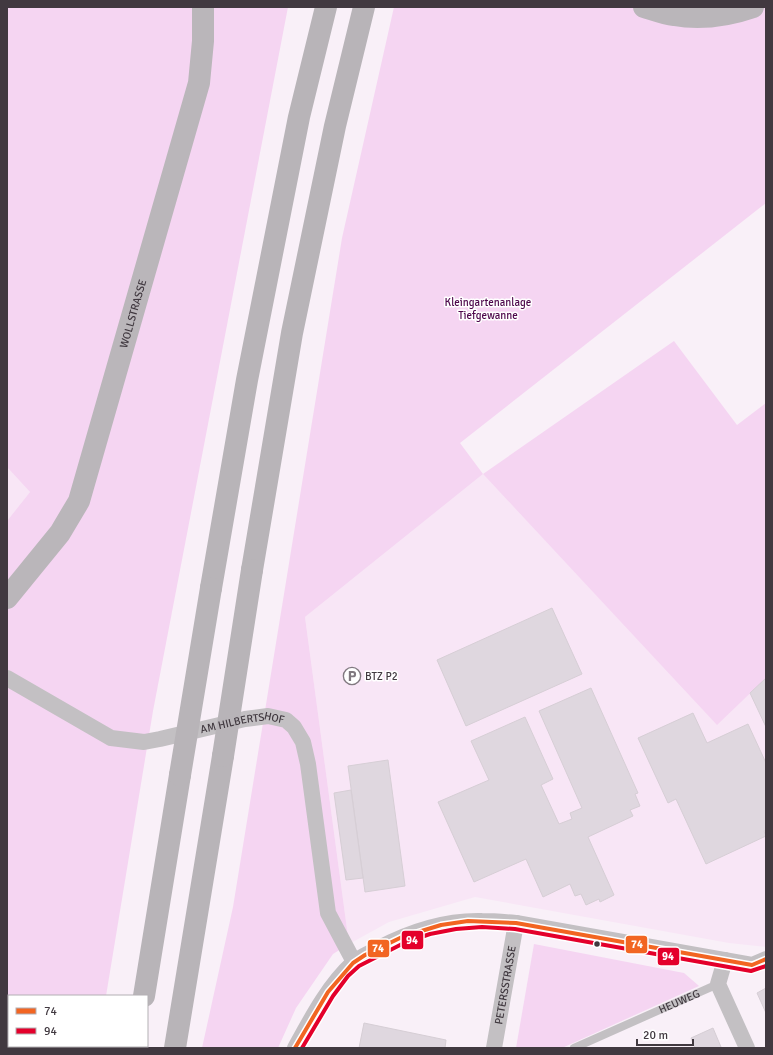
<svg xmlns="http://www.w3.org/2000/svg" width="773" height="1055" viewBox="0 0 773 1055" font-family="Signika,sans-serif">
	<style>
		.built { fill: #f8e6f6 }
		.green { fill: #f5d5f2 }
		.building { fill: #dfd7df; stroke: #d6ced5 }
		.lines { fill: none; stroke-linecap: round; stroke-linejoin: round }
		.lane { stroke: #c3c0c3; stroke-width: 8 }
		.street { stroke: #c3c0c3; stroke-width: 16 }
		.secondary { stroke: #bab6ba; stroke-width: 22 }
		.highway { stroke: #b8b4b8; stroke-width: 22 }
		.highway-bridge { stroke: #b8b4b8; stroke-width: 22 }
		.bus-1-casing { stroke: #fff; stroke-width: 7 }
		.bus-2-casing { stroke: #fff; stroke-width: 7 }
		.bus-1 { stroke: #f26522; stroke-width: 4 }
		.bus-2 { stroke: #e4002b; stroke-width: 4 }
		.bus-dot { fill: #413940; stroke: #fff; stroke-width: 1.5 }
		.labels { text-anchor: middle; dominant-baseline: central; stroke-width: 3; stroke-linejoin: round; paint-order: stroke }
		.park-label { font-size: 11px; fill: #4d074b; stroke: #fff }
		.street-label { font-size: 11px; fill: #413940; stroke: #fff }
		.poi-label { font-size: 11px; fill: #413940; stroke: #fff; text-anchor: start }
		.line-badge { stroke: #fff; stroke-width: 1.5 }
		.badge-label { font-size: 11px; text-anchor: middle; font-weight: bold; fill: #fff }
	</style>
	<rect width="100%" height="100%" fill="#f9f0f8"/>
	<g class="built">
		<path d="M7,467L30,492L7,521Z"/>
		<path d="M483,474L717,724L766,678V947L729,943L475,897L389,922L349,944L305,617Z"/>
	</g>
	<g class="green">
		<path d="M7,7H288L153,711L106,996H9V1019L7,1016V521L30,492L7,467Z"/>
		<path d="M394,7H766V203L460,443L483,474L674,341L737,425L766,403V678L717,725L483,474L305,617L349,944L333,954L296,1008L278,1048H202L233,907L342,238Z"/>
		<path d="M534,944L684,973L699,986L562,1048H516Z"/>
		<path d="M9,1040V1046H98V1048H7V1042Z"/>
	</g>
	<g class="building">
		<path d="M552,608L582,674L466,726L437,660Z"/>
		<path d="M766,678V727L750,693Z"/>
		<path d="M591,688L638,793L635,794L640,806L630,810L633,816L588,837L614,895L600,902L599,899L586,905L581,894L575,896L570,884L543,897L526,859L474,882L438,802L489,780L471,741L525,717L553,779L541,785L559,824L572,819L570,813L582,808L539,711Z"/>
		<path d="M693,713L707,743L748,724L766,763V830L764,831L766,836L706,864L676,799L668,803L638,738Z"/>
		<path d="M388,760L405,886L365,892L348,766Z"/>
		<path d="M351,790L363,878L346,880L334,793Z"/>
		<path d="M766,988V1013L757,993Z"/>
		<path d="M364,1023L446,1040L445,1048H359Z"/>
		<path d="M713,1028L721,1047L718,1048H695L691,1038Z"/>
	</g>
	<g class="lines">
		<path class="lane" id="s1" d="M574,1048L718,984"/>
		<g class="street">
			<path id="s2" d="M7,678L111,738L144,742L160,739L245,719L268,716L286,720L294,727L303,742L308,764L328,913L354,962"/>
			<path d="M725,960L718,984L747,1048"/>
			<path d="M295,1048C311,1019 328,986 353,963C360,957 370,953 377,949C409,932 446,920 482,921C493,921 505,922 516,923L752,965L766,959"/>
			<path id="s3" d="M494,1048L516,923"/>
		</g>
		<g class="secondary">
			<path d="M644,7C654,10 664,14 674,15C702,20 727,16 753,7"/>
			<path id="s4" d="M7,598L60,533L79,501L199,83L203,41V7"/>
		</g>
		<g class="highway">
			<path d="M252,570L292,333L335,126L364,7"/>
			<path d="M211,588L247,380L299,117L326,7"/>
			<path d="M144,996L180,775"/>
			<path d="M135,1048V1046"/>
			<path d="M175,1048L223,756"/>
		</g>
		<g class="highway-bridge">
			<path d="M223,756L252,570"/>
			<path d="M180,775L211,588"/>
		</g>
		<defs>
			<path id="bus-1" d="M295,1048L328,992L353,963L365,955L402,937L441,925L468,921L516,923L752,965L766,959"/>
			<path id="bus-2" d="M302,1048L333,996L348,976L359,966L404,943L430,934L456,929L482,927L515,929L751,971L766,966"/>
		</defs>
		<use href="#bus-1" class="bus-1-casing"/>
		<use href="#bus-2" class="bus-2-casing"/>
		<use href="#bus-1" class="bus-1"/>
		<use href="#bus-2" class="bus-2"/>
	</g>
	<defs>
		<symbol id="parking-ring" viewBox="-11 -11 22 22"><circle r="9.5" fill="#fff" stroke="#817980" stroke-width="1.5"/><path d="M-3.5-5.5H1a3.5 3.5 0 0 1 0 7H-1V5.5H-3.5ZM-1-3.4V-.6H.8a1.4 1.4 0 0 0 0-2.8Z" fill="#817980"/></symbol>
	</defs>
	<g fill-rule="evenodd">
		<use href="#parking-ring" x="342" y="666" width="20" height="20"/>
	</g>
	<circle class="bus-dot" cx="597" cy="944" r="3.5"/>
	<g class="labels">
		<g class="park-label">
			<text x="488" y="302">Kleingartenanlage<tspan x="488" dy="13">Tiefgewanne</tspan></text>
		</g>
		<g class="street-label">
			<text stroke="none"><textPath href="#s4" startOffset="316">WOLLSTRASSE</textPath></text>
			<text stroke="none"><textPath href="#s2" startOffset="254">AM HILBERTSHOF</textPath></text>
			<text stroke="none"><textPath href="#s3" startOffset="64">PETERSSTRASSE</textPath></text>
			<text stroke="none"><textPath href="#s1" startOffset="115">HEUWEG</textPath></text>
		</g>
		<g class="poi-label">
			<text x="365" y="676">BTZ P2</text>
		</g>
	</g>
	<g class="line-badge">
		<rect x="401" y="930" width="23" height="20" rx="4" fill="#e4002b"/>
		<rect x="625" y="935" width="23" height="19" rx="4" fill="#f26522"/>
		<rect x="367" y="939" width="23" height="19" rx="4" fill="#f26522"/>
		<rect x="657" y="947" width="23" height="19" rx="4" fill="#e4002b"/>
	</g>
	<g class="badge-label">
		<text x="412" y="944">94</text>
		<text x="637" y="948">74</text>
		<text x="378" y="952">74</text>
		<text x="668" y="960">94</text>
	</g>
	<rect width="773" height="1055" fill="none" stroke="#413940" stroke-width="16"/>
	<rect x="8" y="995" width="140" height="52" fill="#ffffff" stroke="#b3b0b3"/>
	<rect x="16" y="1008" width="20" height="6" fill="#f26522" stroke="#b3b0b3"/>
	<text x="44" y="1015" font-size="12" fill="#413940">74</text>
	<rect x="16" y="1028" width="20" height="6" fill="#e4002b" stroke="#b3b0b3"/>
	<text x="44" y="1035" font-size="12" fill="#413940">94</text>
	<path d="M637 1039v6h56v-6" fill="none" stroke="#413940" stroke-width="2"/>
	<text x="643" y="1039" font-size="12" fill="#413940" stroke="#ffffff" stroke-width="3" paint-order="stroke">20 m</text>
</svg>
